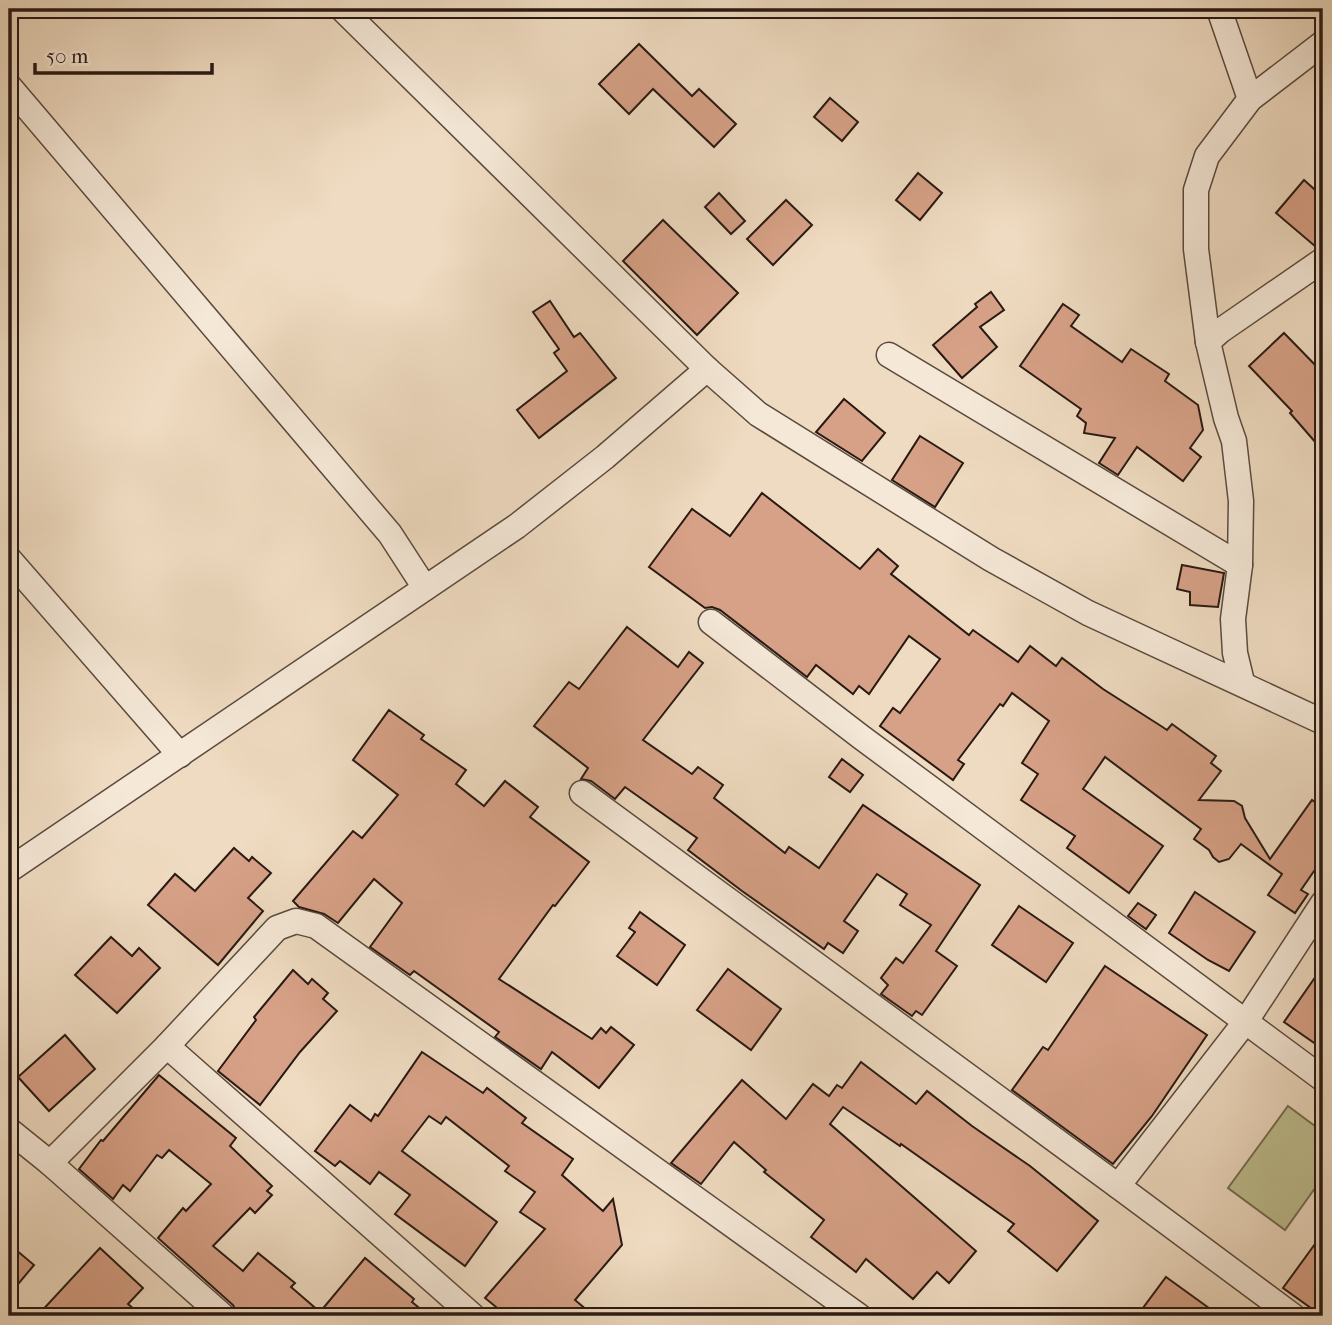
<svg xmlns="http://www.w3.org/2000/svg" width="1332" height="1325" viewBox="0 0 1332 1325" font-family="'IM FELL French Canon',serif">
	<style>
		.green { fill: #bebe90; stroke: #736c52; stroke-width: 2 }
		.building { fill: #d7a187; stroke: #281913; stroke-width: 2 }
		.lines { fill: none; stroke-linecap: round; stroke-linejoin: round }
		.minor-casing { stroke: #5a4a3e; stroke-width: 27 }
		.minor { stroke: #f5e8d7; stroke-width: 24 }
	</style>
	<rect width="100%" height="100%" fill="#efdbc1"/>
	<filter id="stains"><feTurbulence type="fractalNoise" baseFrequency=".00286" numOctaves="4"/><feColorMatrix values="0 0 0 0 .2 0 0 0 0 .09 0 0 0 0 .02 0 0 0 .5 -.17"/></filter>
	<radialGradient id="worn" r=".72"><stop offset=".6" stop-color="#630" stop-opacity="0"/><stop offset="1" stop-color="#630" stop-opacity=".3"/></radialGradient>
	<path class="green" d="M1288,1106L1323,1132V1177L1285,1230L1228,1188Z"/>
	<g class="building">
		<path d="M639,44L692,96L699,89L736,124L714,147L653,89L629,114L599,84Z"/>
		<path d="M830,98L858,122L842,141L814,117Z"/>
		<path d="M918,173L942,193L920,220L896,200Z"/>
		<path d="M1304,180L1323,197V245L1316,247L1276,213Z"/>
		<path d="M719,193L745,221L731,234L705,207Z"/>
		<path d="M786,200L812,225L773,265L747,239Z"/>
		<path d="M663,220L738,293L697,335L623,261Z"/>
		<path d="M991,292L1004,310L980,327L997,347L962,378L933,345L977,307L975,304Z"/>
		<path d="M550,301L574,337L580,333L616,378L539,438L517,410L567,371L554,353L559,349L533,312Z"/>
		<path d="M1063,304L1079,315L1071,326L1122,362L1131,349L1169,374L1165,381L1198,405L1203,430L1190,448L1201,457L1183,481L1137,447L1118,475L1099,463L1115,438L1084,433L1086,423L1077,416L1081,409L1020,366Z"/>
		<path d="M1284,333L1323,373V451L1290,413L1292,411L1249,366Z"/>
		<path d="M844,399L885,433L862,461L816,432Z"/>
		<path d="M920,436L963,463L935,507L892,480Z"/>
		<path d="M762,493L860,569L878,549L898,566L891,574L969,635L973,630L1018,662L1030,646L1056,666L1062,658L1103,689L1161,726L1167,730L1172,724L1216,756L1211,763L1221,771L1199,800L1234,801L1242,806L1245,818L1270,859L1312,800L1323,808V858L1301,890L1308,894L1295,913L1268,895L1282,874L1241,844L1229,859L1219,862L1213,857L1209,850L1194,839L1201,829L1105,757L1083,789L1163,846L1129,893L1067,848L1075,836L1021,800L1038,774L1022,763L1049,721L1012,693L1003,706L1000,704L958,760L964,764L953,780L880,726L893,708L900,713L940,659L909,636L869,694L859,686L853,694L816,665L807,677L720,610L712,607L705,608L649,567L692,509L730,536Z"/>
		<path d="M1182,565L1224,573L1218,607L1190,605V592L1177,589Z"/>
		<path d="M627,627L678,667L689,652L703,663L643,740L692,774L698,767L723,785L714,798L785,853L789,847L819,868L863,805L980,885L936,951L957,966L922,1015L916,1011L912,1016L881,994L888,985L881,978L896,958L903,963L931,925L900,905L907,894L877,874L844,921L858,931L843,953L828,943L824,949L742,891L688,850L697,838L625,787L615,799L591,781L581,779L588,768L534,726L569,682L579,689Z"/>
		<path d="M389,710L424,735L421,739L466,770L456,784L484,806L505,781L538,807L530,817L589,862L555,906L553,905L499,979L592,1039L601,1028L606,1033L611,1027L634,1045L599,1088L552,1052L541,1069L495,1037L499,1032L414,971L410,975L370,947L402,903L374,879L338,923L324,914L299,907L293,901L353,831L362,838L398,795L353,760Z"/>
		<path d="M842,759L863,775L850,792L829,777Z"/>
		<path d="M234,848L249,861L252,857L271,873L248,898L263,911L218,965L148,905L175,874L195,891Z"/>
		<path d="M1195,892L1255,932L1229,971L1208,960L1169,933Z"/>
		<path d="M1138,903L1156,915L1146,929L1128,916Z"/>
		<path d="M1019,906L1073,943L1046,982L992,945Z"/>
		<path d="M640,912L685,945L657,985L617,956L635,932L629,928Z"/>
		<path d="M111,937L132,956L139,948L160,968L117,1013L75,975Z"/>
		<path d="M1105,966L1207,1035L1152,1116L1113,1164L1012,1090L1043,1047L1048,1050Z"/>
		<path d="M1323,966V1049L1284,1022Z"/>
		<path d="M728,969L781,1009L751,1050L697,1010Z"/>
		<path d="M293,970L308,984L312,979L328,993L323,999L337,1011L300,1052L260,1105L218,1071L256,1020L254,1017Z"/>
		<path d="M65,1035L95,1069L49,1111L18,1077Z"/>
		<path d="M422,1052L483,1093L487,1088L526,1118L522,1123L573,1159L562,1175L603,1211L613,1199L622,1245L575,1300L594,1316H507L485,1298L545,1229L520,1212L535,1192L505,1171L509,1166L446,1117L441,1124L429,1116L402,1151L497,1222L465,1266L395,1214L410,1195L379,1172L370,1184L340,1161L335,1166L315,1151L350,1105L371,1121L375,1114L378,1116Z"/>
		<path d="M861,1062L916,1104L927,1091L972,1126L1030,1166L1098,1221L1057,1271L1008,1231L1014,1224L901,1144L900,1146L843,1107L830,1124L976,1251L949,1283L937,1272L913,1299L866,1259L856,1272L811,1237L824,1220L764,1172L766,1170L734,1142L701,1184L671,1163L742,1080L786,1119L813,1084L829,1096L837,1085L842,1088Z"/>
		<path d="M159,1075L236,1138L230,1146L272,1186L267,1191L272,1195L255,1213L250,1208L213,1246L243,1271L258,1253L295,1283L291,1287L320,1312L365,1258L414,1299L412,1302L429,1316H241L237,1313L233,1305L158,1238L183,1208L186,1211L211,1184L169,1150L162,1158L157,1155L130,1191L123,1185L113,1199L79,1169L101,1140L103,1141Z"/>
		<path d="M1323,1233V1316H1322L1283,1288Z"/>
		<path d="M9,1244L34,1265L9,1295Z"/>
		<path d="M100,1248L143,1288L128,1304L142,1316H37Z"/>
		<path d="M1166,1277L1220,1316H1137Z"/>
	</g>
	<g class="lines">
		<defs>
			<g id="minor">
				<path d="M342,9L707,369L758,414L991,559L1088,613L1323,722"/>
				<path d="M1219,9L1250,99"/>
				<path d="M9,86L390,534L425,588"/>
				<path d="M1208,342L1196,249V190L1207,156L1250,99L1323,43"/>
				<path d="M889,355L1240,565"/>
				<path d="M9,559L180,755"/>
				<path d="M711,622L861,737L1323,1079"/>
				<path d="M1242,682L1235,653L1233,619L1240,565L1241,501L1234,441L1226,418L1208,342L1220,331L1323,260"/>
				<path d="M582,793L1118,1186L1293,1316"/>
				<path d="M9,870L517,526L605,457L707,369"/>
				<path d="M167,1046L473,1316"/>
				<path d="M9,1130L50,1163L223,1316"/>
				<path d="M50,1163L167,1046L277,928L296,921L316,926L859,1316"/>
				<path d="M1118,1186L1246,1021L1323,903"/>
			</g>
		</defs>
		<use href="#minor" class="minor-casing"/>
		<use href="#minor" class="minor"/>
	</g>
	<rect width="1332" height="1325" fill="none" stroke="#efdbc1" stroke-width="35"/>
	<rect x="10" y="10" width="1311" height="1304" fill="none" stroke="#281913" stroke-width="3.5"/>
	<rect x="18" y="18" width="1297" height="1290" fill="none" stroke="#281913" stroke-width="2"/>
	<path d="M35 63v10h177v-10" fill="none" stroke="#281913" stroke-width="3.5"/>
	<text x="46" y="63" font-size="21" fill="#281913" stroke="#f5e8d7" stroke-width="5" paint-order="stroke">50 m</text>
	<rect width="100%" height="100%" filter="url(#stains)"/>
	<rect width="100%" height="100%" fill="url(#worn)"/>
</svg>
